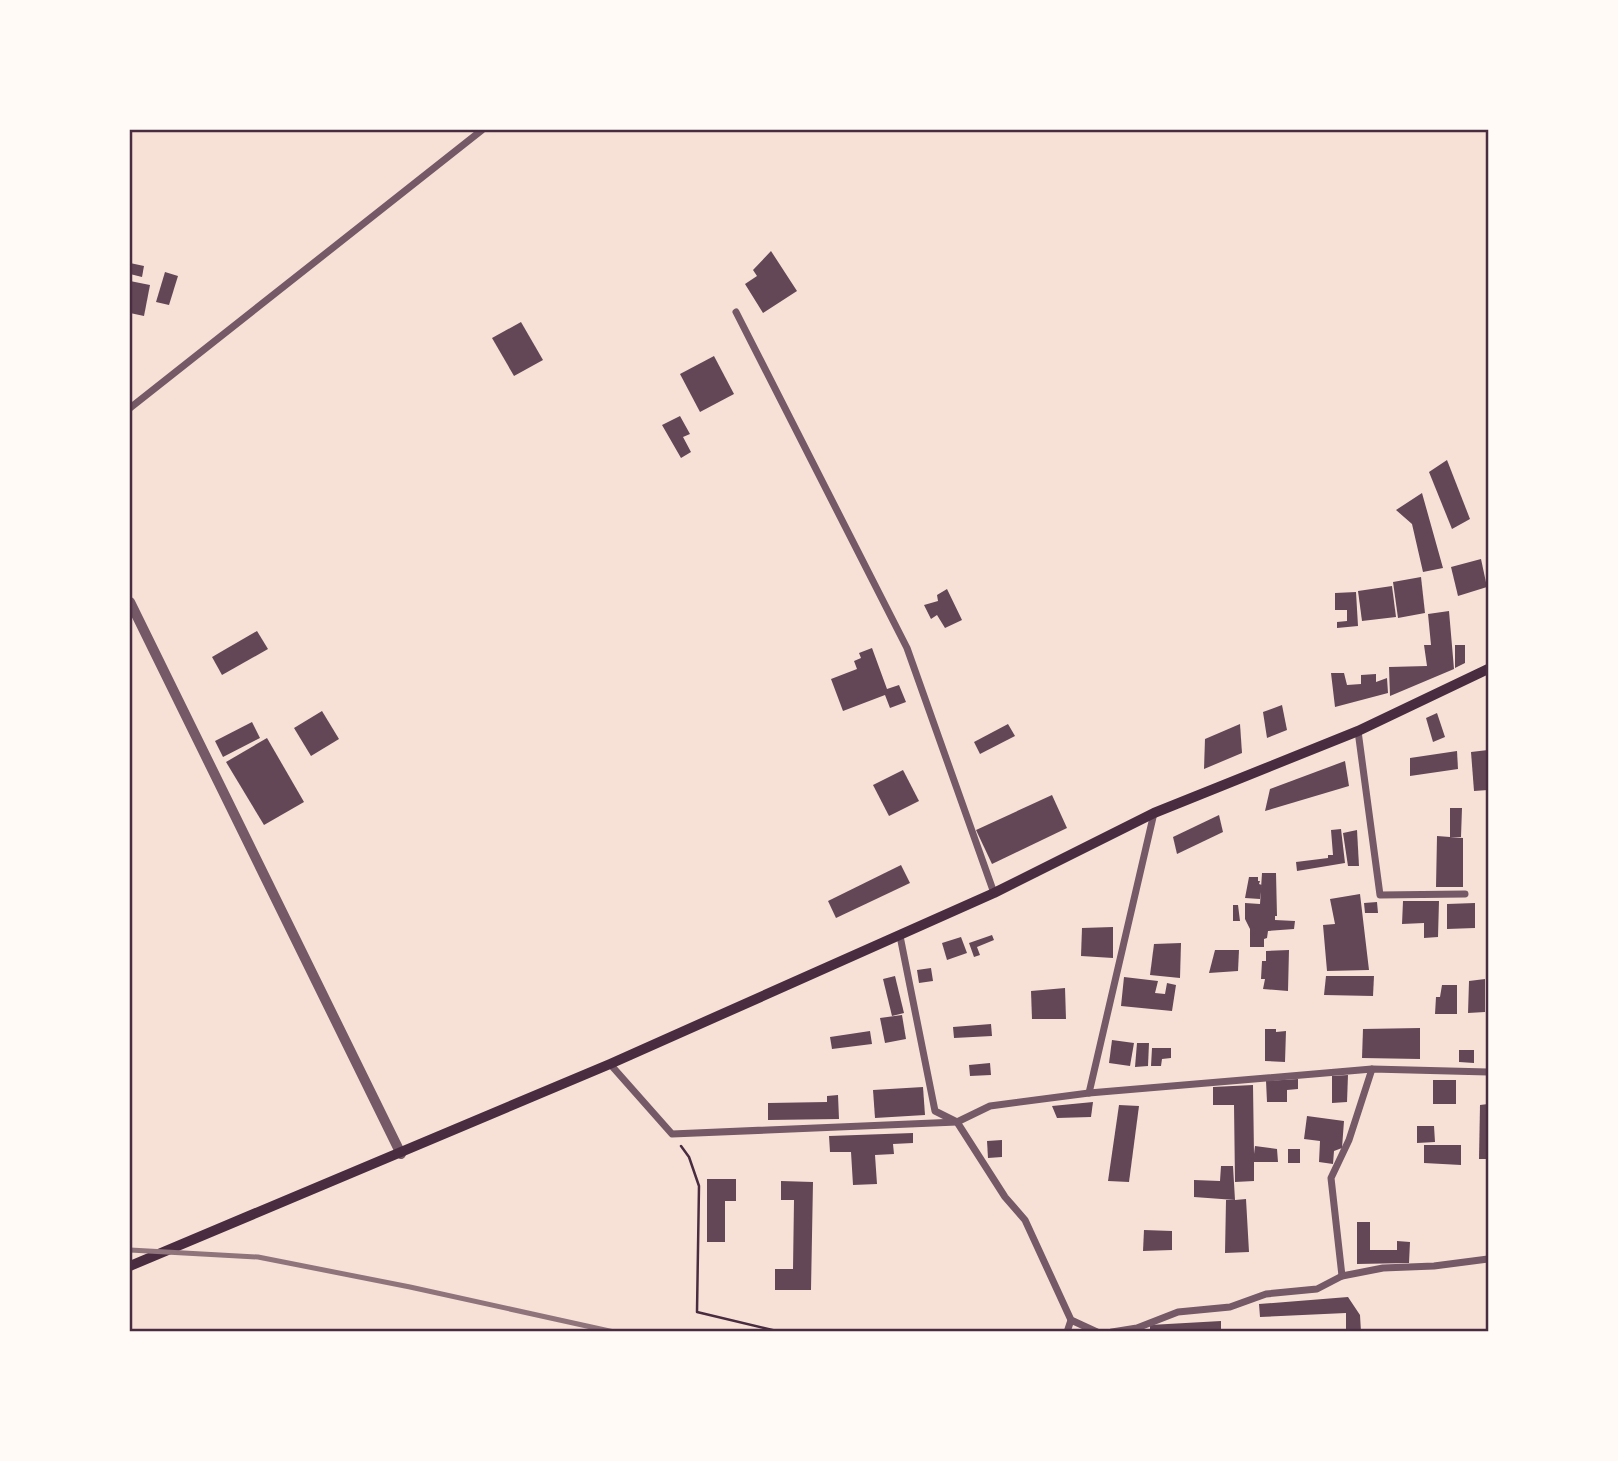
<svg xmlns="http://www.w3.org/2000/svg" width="1618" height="1461" viewBox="0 0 1618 1461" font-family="Poppins,sans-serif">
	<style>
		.building { fill: #644757 }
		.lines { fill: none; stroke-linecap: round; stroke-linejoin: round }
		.path { stroke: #4a2c40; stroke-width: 2.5 }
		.minor { stroke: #755966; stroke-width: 7 }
		.tertiary { stroke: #755966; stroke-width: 10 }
		.secondary { stroke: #4a2c40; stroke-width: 10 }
		.rail { stroke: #8f747c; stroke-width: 5 }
		.neatline { fill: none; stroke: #4a2c40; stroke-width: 2.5 }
	</style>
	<rect width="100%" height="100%" fill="#f7e1d7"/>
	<g class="building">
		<path d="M771,251L797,291L763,313L745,284L757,276L753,270Z"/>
		<path d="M130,263L144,266L142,277L130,274Z"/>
		<path d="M165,272L178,276L169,305L156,302Z"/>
		<path d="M130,281L150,285L144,316L130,313Z"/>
		<path d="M521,322L543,360L514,376L492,338Z"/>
		<path d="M714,356L734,394L700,412L680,374Z"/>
		<path d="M680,416L690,434L683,437L691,452L681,458L662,425Z"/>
		<path d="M1447,460L1470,519L1452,529L1429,472Z"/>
		<path d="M1422,493L1443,568L1423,572L1412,524L1396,510Z"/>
		<path d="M1481,559L1487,587L1458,596L1451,567Z"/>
		<path d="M1421,577L1425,613L1398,618L1393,582Z"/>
		<path d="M1392,586L1396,617L1362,621L1358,591Z"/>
		<path d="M947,589L962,620L945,628L937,615L931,619L924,605L938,601L937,595Z"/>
		<path d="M1356,592L1358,626L1337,628V622L1347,621V610H1335V593Z"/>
		<path d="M1449,611L1454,669L1390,696L1389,667L1427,666L1424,645H1431L1428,614Z"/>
		<path d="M257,631L268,649L222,675L212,657Z"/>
		<path d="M1455,645H1465V663L1455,668Z"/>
		<path d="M872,648L887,689L899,685L906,702L890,708L885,695L843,711L831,679L857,669L854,661L861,658L859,653Z"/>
		<path d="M1331,673H1344L1347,685L1361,684V675L1376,674V682L1387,678L1388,693L1335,707Z"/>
		<path d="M1282,705L1287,730L1267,738L1263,712Z"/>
		<path d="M322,711L339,739L311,756L294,728Z"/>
		<path d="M1437,713L1445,737L1433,742L1426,718Z"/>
		<path d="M252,722L260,738L223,757L215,741Z"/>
		<path d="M1008,724L1015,736L980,754L974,742Z"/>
		<path d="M1240,724L1242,753L1204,769L1205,739Z"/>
		<path d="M267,738L304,802L264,825L226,762Z"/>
		<path d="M1488,750V790L1474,791L1471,752Z"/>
		<path d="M1457,751L1458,769L1410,776V758Z"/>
		<path d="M1345,761L1349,786L1265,811L1270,789Z"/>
		<path d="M903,770L919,801L889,816L873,785Z"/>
		<path d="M1052,795L1067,828L992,864L976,830Z"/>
		<path d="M1450,808H1462L1461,837H1450L1463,838V887H1436L1437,836L1450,837Z"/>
		<path d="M1219,815L1223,832L1177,854L1173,837Z"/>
		<path d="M1341,829L1345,863L1297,871L1296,862L1328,858V855H1333L1331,830Z"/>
		<path d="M1357,830L1359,866H1348L1343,833Z"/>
		<path d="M901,865L910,883L836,918L828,901Z"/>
		<path d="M1262,873H1276L1277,916H1275V920L1295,921L1294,929L1268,931L1267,938L1264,939V947H1250V929L1245,919V903L1260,904Z"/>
		<path d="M1249,877H1258V881H1260L1259,884L1262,885L1260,899L1245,898Z"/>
		<path d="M1360,894L1369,970L1327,971L1323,925L1335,924L1330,899Z"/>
		<path d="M1403,901H1439L1438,937L1424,938V923L1402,924Z"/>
		<path d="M1377,902L1378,913H1365L1364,903Z"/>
		<path d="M1475,903V928L1447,929V904Z"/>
		<path d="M1233,905H1238L1240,921H1233Z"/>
		<path d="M1113,927V958L1081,956L1082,928Z"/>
		<path d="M992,935L994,940L977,947L980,955L974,957L969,943Z"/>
		<path d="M961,937L967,953L947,960L942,943Z"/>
		<path d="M1181,943L1180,978L1150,975L1154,944Z"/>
		<path d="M1215,950H1239L1238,971L1209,973Z"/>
		<path d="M1289,950L1288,991L1263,989L1265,979H1261L1262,961H1266V951Z"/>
		<path d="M931,968L933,981L919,983L917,970Z"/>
		<path d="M895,976L904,1013L892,1016L883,979Z"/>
		<path d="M1326,976H1374L1373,996L1324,995Z"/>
		<path d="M1124,977L1158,981L1155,993L1165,994L1167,983L1176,985L1172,1011L1121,1006Z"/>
		<path d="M1485,979V1012L1468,1013L1469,981Z"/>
		<path d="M1442,985H1457V1014H1435L1436,997H1440Z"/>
		<path d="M1065,988L1066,1019H1032L1031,991Z"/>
		<path d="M902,1015L906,1039L885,1043L880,1018Z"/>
		<path d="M991,1024L992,1036L954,1038L953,1027Z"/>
		<path d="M1420,1028V1059L1362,1058L1363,1029Z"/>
		<path d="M1265,1029H1276V1032L1286,1031L1285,1062L1265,1061Z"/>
		<path d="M870,1031L872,1044L832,1049L830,1037Z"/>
		<path d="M1112,1040L1134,1043L1130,1066L1109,1063Z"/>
		<path d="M1137,1043H1149L1148,1066L1135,1067Z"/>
		<path d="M1152,1048H1171V1058L1162,1059L1161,1066H1151Z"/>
		<path d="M1459,1050H1474V1063L1459,1062Z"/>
		<path d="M990,1063L991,1075L970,1076L969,1065Z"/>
		<path d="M1348,1075L1347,1102L1332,1103V1076Z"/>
		<path d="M1298,1079V1089L1287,1090V1102H1267L1266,1081Z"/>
		<rect x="1433" y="1080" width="23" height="24"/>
		<path d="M1253,1085L1254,1154L1255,1146L1277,1149L1278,1162H1254V1181L1235,1182L1234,1105H1213V1087Z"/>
		<path d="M923,1087L925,1115L875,1118L873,1090Z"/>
		<path d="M838,1095L839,1119L768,1120V1103L827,1102V1096Z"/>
		<path d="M1093,1102L1091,1117L1057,1118L1052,1106Z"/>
		<path d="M1488,1104V1159H1479L1480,1105Z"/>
		<path d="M1119,1105L1139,1106L1129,1182L1108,1181Z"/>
		<path d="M1307,1116L1344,1121L1342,1148L1334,1151L1333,1164L1319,1162L1320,1141L1304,1139Z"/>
		<path d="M1417,1126H1434L1435,1142L1417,1143Z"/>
		<path d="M913,1133V1143L893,1144L894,1154L875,1155L877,1184L853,1185L851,1152H830L829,1136Z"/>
		<path d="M1002,1140V1157L988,1158L987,1141Z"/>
		<path d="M1424,1145H1461V1165L1424,1163Z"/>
		<rect x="1288" y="1149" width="12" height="14"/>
		<path d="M1221,1166H1233L1235,1200L1246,1199L1249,1252L1225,1253L1226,1200H1235L1194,1197V1180L1220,1181Z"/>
		<path d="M707,1179H736V1201H725V1242H707Z"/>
		<path d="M781,1181L813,1182L811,1290H775V1269H793L794,1200H781Z"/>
		<path d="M1357,1222H1370V1250H1397V1241L1410,1242L1409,1263L1357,1264Z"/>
		<path d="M1144,1230L1172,1231V1250L1143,1251Z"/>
		<path d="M1348,1297L1360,1315L1361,1332H1346V1313L1260,1317L1259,1304Z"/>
		<path d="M1221,1321V1332H1150V1325Z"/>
	</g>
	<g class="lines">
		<path class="path" d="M681,1146L689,1157L699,1186L697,1312L781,1332"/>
		<g class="minor">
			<path d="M736,312L907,648L994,893"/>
			<path d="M130,408L482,130"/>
			<path d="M1358,731L1380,895L1465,894"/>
			<path d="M900,936L935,1111L957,1122L1005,1197L1025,1220L1071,1320L1097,1332"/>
			<path d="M610,1064L672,1134L957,1122L990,1106L1089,1093L1372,1069L1488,1072"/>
			<path d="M1089,1093L1154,813"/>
			<path d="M1342,1276L1331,1178L1349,1140L1372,1069"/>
			<path d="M1067,1332L1071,1320"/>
			<path d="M1112,1332L1137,1328L1178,1312L1230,1307L1266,1294L1317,1289L1342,1276L1383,1268L1434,1266L1488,1259"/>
		</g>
		<path class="tertiary" d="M130,602L401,1154"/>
		<path class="secondary" d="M130,1266L610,1064L994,893L1154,813L1358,731L1488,669"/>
		<path class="rail" d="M130,1250L258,1257L410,1287L614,1332"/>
	</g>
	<rect width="1618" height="1461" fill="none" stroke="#fffaf5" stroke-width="262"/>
	<rect x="131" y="131" width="1356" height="1199" class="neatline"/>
</svg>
